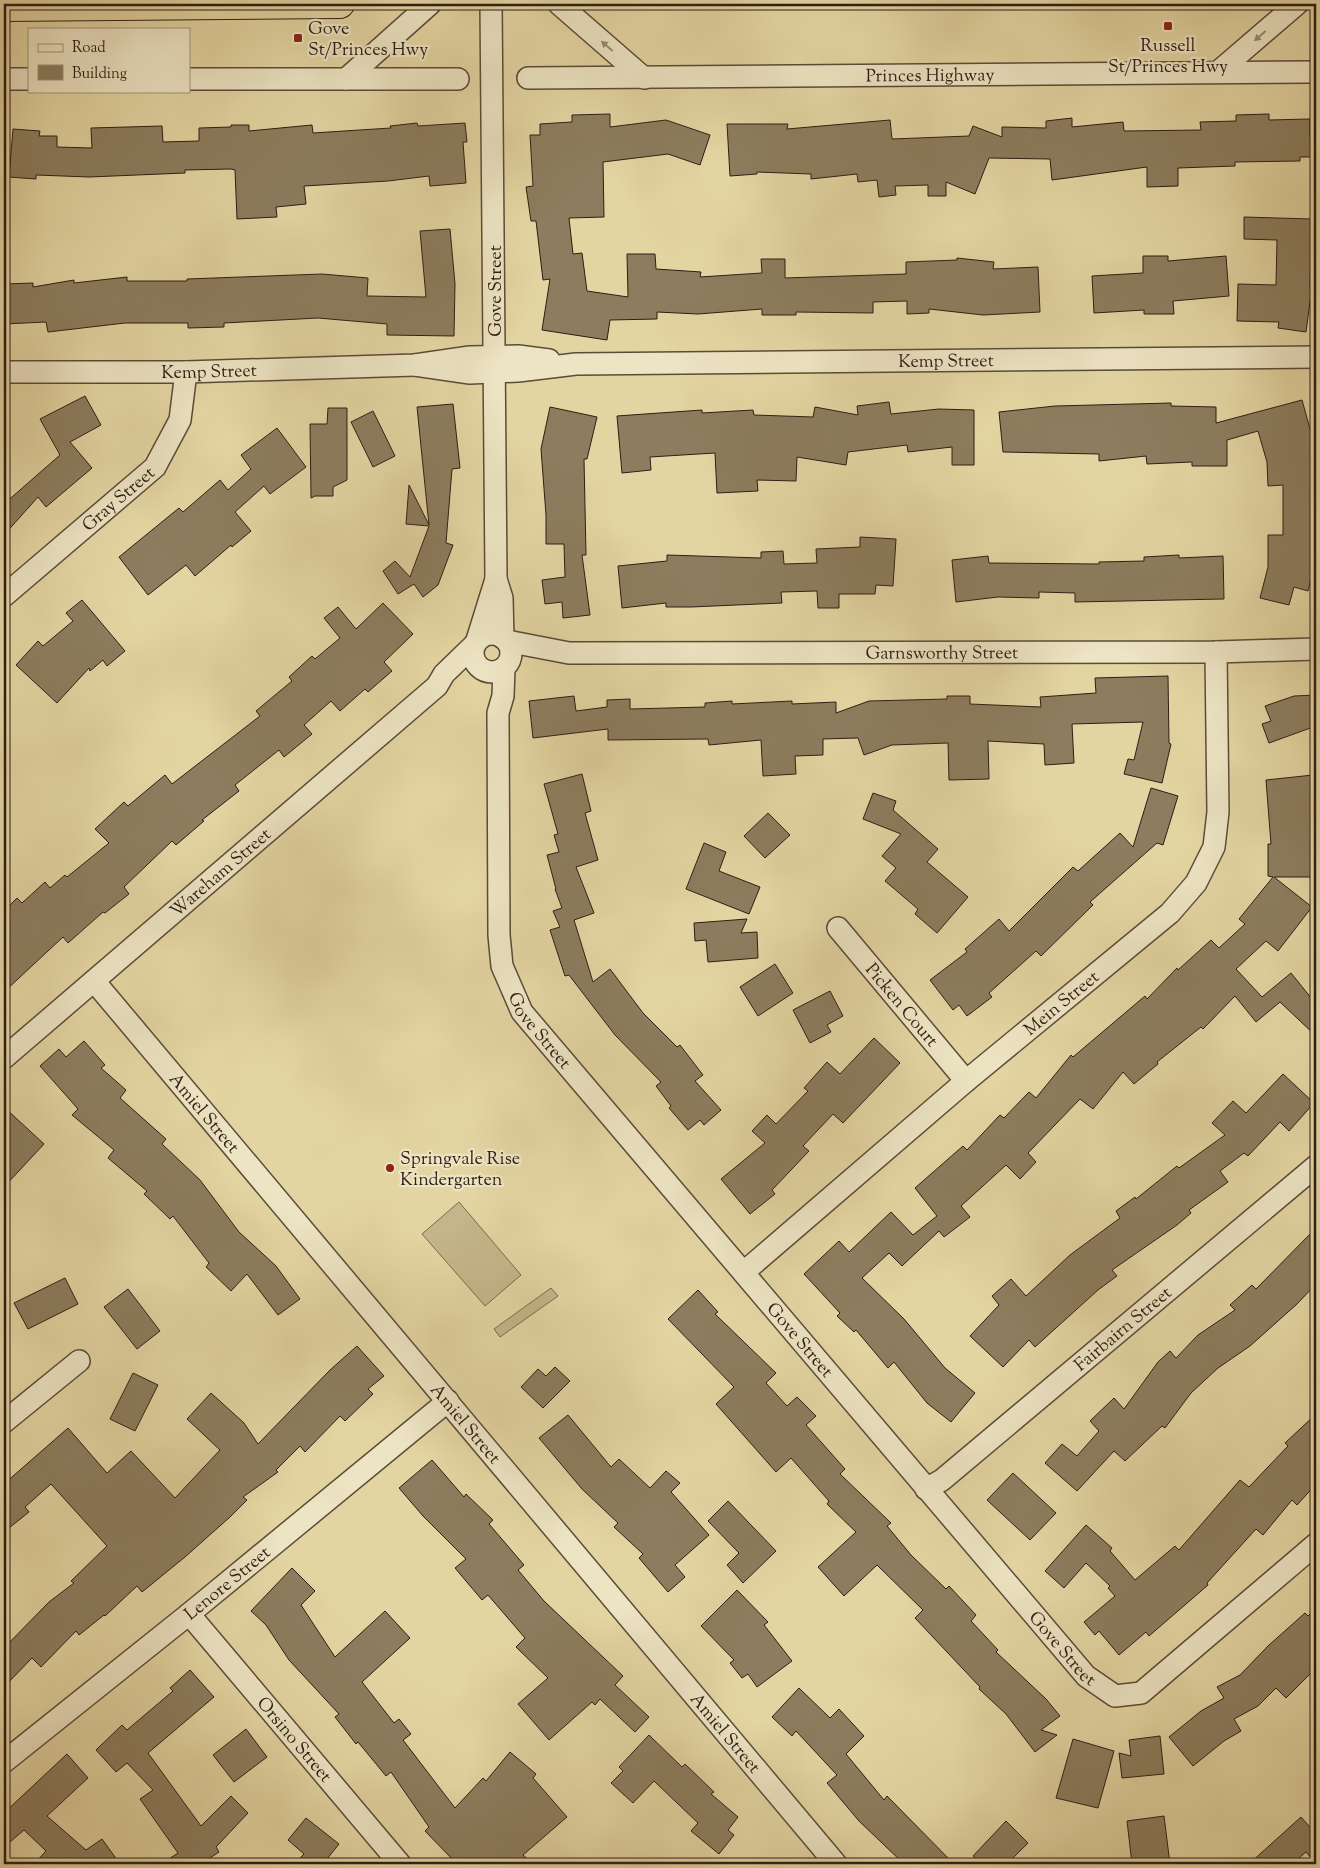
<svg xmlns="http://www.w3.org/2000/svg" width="1320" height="1868" font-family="'Sorts Mill Goudy',serif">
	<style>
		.garden { fill: #c4b68a; stroke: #796a4f }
		.building { fill: #8c7d5e; stroke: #2e1d14 }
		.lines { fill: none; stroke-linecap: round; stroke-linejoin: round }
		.street-casing { stroke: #5b4b38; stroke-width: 24 }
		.highway-casing { stroke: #2e1d14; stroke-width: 30 }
		.street { stroke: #ede4c3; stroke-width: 21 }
		.highway { stroke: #e3d5a2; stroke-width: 28 }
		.oneway { fill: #978a74 }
		.poi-dot { fill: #8f2418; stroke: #ede4c3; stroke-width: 2 }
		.labels { text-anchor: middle; stroke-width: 4.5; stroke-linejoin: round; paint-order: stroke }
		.poi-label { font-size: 18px; fill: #2e1d14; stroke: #ede4c3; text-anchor: start }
		.street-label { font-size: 18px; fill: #2e1d14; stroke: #ede4c3 }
	</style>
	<rect width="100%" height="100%" fill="#e3d5a2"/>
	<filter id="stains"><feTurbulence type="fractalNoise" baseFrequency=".004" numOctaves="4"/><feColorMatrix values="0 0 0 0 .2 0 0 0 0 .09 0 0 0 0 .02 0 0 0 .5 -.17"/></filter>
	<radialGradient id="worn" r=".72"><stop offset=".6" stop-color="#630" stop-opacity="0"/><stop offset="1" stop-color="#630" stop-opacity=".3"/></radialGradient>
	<g class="garden">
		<path d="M459,1202L521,1275L485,1306L422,1234Z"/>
		<path d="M551,1288L558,1296L500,1337L494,1329Z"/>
	</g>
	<g class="building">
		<path d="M610,114V127L666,120L710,135L700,165L668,154L603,162L604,217L569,218L573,254L582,253L587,291L628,297L627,254H655L656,269L701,272L700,277L762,273L761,259H785V278L906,274V262L957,260V258L994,262L993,269L1038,267L1040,312L983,315L929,309V313L907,314V301L873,302V313L796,312V315H762V309L698,314L657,312V319L610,320L607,340L542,330L550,279L543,280L536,221H531L526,187L533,186L530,135H540V124L572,122V115Z"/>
		<path d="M1269,114V120L1310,119V137H1316V157H1300V161L1235,162V166L1178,168V186L1147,187V167L1052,180L1050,159L989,158L975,194L946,182V196H928V185L895,186L896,195L879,197L877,180L858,182L857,174L811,179V174L757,172V174L730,176L727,124H788L787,129L890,120L892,139L969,136L973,126L1002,137V127L1046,128V121L1072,118V127L1123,122L1124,131L1201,130L1200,122L1236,121V115Z"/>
		<path d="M417,123L418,126L465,123L467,142H463L466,183L430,186L429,176L388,181L304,186L306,204L276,207L277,217L237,219L235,170L231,169L185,170V173L89,177L36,175V179L9,177L13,129L40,131L39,136H57V147L92,148L91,128L162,126L163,142L199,141V128L231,127V125H249V131L312,125L313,133L391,128L390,126Z"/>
		<path d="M1244,217L1312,219L1310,286L1312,287L1306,332L1278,328L1279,322L1237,321L1238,284L1276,285L1277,240L1244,239Z"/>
		<path d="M450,229L455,284L454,336L387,335V324L318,318L224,323V327L188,328V323H125L48,332L46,322L4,324V284L33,283V287L74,280V283L127,277V281H187V279L322,274L368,278L367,296L426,297L420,231Z"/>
		<path d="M1143,256H1168V261L1226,256L1229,296L1173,301L1174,314H1144V310L1094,313L1092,276L1143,273Z"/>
		<path d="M85,396L101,425L70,442L92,468L46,507L38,497L4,535V504L60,455L40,419Z"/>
		<path d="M1302,400L1312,436L1316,558L1308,591L1294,587L1289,605L1260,598L1268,567V535H1283V485L1268,486L1267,462L1258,431L1227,440V466H1192V462L1147,464L1146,456L1099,461V454L1003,452L999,412L1055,406L1171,403V406L1216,407V423Z"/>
		<path d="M889,402L891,414L939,409L974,410V465H952V447L908,452L907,445L848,452L846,465L797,457L796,481L757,480L758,491L717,493L715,453L650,457L651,470L622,473L617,416L702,410V413L753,410L754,415L813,417L815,407L858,415L857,406Z"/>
		<path d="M453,404L460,468L452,469L446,543L453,545L438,585L423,597L414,584L398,594L383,571L395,561L410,577L429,526L406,524L409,485L429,525L417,407Z"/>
		<path d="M550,407L597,417L587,459H584L586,555H582L590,615L563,618L562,602L545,604L542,580L565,577L564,544H546V515L541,449Z"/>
		<path d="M328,408H347V480L333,487V496H315L311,498L310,424H327Z"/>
		<path d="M373,411L395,456L373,467L351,422Z"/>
		<path d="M277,428L306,467L270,494L264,486L235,512L251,531L232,547L231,545L195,576L186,565L148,595L119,557L179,508L183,512L220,480L228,490L251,469L241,455Z"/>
		<path d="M860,537L896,539L893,586L876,585L875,594H839V608H818L817,591L781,592L782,603L691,607H666V603L622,608L618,566L667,561V555L761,558V552L783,551L784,564L817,563L816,549L860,547Z"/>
		<path d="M1179,555V558L1223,556L1224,599L1075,602V593L1039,592V598L998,597L956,602L952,560L988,556L989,563L1099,564V562L1144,561V557Z"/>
		<path d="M82,600L125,651L107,666L103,660L90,671L89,668L57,703L16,665L38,641L43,646L73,621L66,613Z"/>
		<path d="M383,603L413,634L384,662L392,671L368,692L365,689L340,711L331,701L304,725L312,734L284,757L279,750L235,785L239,791L202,820L204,821L176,845L172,841L124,887L129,894L105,913L103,912L68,943L63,937L4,992V911L17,898L22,903L45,882L50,888L65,875L67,877L109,843L95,829L124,802L128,806L165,775L172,784L260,716L256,711L292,681L289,677L312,656L315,659L340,638L324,618L338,607L356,629Z"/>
		<path d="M1168,676L1169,743L1171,744L1162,783L1124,774L1128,759L1134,760L1143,722L1072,724L1074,763L1045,765L1044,744L988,741L989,779L949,780L948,743L892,745L864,755L858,738L823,739V755L795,756L796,774L763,776L761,740L709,745L708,739L608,740V729L533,738L529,701L574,696L576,711L607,707V700L630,699V709L705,707V703L732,701V704L792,701V704L836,702V713L869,701L947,699V696H970V704L1041,707L1040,697L1096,693L1095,678Z"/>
		<path d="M1316,695V726L1269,743L1262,724L1271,721L1265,706L1294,696Z"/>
		<path d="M582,774L591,811L585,813L598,860L576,867L594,913L574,920L593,982L610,969L643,1013L677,1047L680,1045L703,1075L695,1081L721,1110L704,1125L700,1120L688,1130L669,1108L671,1106L656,1086L661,1082L615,1035L569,975L565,976L550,930L560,927L553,911L562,908L555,889H556L547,855L559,852L554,835L558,834L544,784Z"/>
		<path d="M1313,775L1316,809V877H1274L1312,907L1278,951L1266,941L1236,969L1262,997L1291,973L1316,1004V1036L1280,1002L1256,1022L1235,996L1203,1029L1201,1027L1157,1062L1158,1064L1134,1084L1123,1072L1093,1109L1080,1099L1028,1153L1036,1162L1020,1179L1006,1165L961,1206L970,1217L944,1237L939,1231L902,1266L889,1253L862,1278L904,1319L945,1368L975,1393L951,1422L927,1403L894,1362L888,1368L856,1330L854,1332L837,1316L840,1313L804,1274L839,1241L849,1252L891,1212L913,1235L937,1216L915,1188L963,1146L967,1150L1000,1115L1004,1118L1029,1092L1036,1098L1071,1055L1073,1057L1145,996L1147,999L1177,968L1178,970L1211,940L1219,948L1245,924L1239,919L1273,877L1268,876V844H1271L1266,780Z"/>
		<path d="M1151,788L1178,796L1163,845L1157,843L1090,902L1093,905L1041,956L1036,951L989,993L992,997L967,1016L959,1005L953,1010L930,980L967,952L965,949L999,919L1009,931L1073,867L1078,871L1120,833L1133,847Z"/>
		<path d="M873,793L896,801L893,810L938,849L927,862L968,897L937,933L915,914L918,909L885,881L896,868L882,856L901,834L863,819Z"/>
		<path d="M768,813L790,835L765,858L744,836Z"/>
		<path d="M704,843L726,852L719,871L760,887L749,914L686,889Z"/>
		<path d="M747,919L741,933L757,932L758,958L708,962L706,940L695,941L694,923Z"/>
		<path d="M775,964L793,993L758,1016L740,987Z"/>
		<path d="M830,991L843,1016L827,1025L831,1032L810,1043L793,1010Z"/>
		<path d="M874,1038L900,1063L843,1123L833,1114L803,1146L809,1151L772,1190L775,1194L750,1214L721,1179L765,1143L752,1131L767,1115L776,1124L808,1091L804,1088L827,1062L840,1074Z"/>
		<path d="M84,1041L105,1065L101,1068L126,1090L120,1098L166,1139L162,1144L200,1180L239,1232L276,1266L300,1299L278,1315L247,1274L231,1291L206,1267L209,1263L173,1216L170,1219L144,1194L147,1191L108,1158L114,1150L72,1115L78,1109L40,1066L59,1049L66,1057Z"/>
		<path d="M1283,1074L1314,1103L1289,1131L1280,1122L1248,1156L1244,1153L1220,1171L1228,1182L1189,1210L1191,1213L1177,1225L1112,1270L1117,1276L1098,1290L1035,1347L1029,1340L1003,1367L970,1336L999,1305L992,1296L1011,1279L1026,1296L1070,1255L1120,1218L1116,1211L1135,1197L1136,1199L1177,1166L1179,1168L1225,1135L1212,1123L1233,1101L1246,1113Z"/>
		<path d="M4,1107L44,1144L4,1187Z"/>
		<path d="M1316,1228V1284L1297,1304L1250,1346L1218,1368L1191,1393L1165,1428L1162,1426L1125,1461L1114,1451L1077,1491L1045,1463L1062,1444L1077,1456L1099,1431L1090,1421L1114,1398L1124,1409L1158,1362L1170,1351L1176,1358L1198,1335L1235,1310L1230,1305L1252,1285L1256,1289Z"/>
		<path d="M65,1278L78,1304L28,1329L14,1303Z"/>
		<path d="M128,1289L160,1331L137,1349L104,1307Z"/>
		<path d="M698,1290L718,1312L715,1314L776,1373L766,1383L787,1406L797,1397L816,1416L806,1425L845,1469L840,1474L891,1523L887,1526L911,1555L946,1589L949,1586L976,1615L971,1621L998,1650L996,1652L1046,1699L1060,1716L1041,1730L1057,1735L1035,1752L1006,1714L979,1689L980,1687L915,1618L923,1610L877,1565L844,1596L818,1567L856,1532L827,1504L829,1501L791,1458L776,1472L716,1404L734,1387L668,1319Z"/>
		<path d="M357,1346L384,1376L368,1389L373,1394L345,1421L340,1416L305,1452L300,1446L276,1470L278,1472L243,1497L247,1500L230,1517L185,1557L142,1592L137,1586L105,1616L104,1615L79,1635L76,1631L41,1667L32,1658L4,1687V1648L49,1602L74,1583L71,1581L107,1546L51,1484L25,1507L29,1512L4,1532V1484L68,1428L107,1473L131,1451L175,1498L220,1450L187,1419L211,1393L244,1423L258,1444L330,1370Z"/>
		<path d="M555,1367L570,1381L543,1408L521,1387L538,1369L546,1376Z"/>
		<path d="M133,1373L158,1385L135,1431L110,1419Z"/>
		<path d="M1316,1414V1484L1297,1505L1292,1500L1263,1535L1256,1529L1207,1583L1208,1585L1149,1636L1146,1632L1119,1655L1099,1631L1095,1635L1084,1622L1115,1596L1108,1588L1110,1586L1086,1563L1064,1588L1045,1571L1086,1525L1112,1548L1110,1551L1135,1580L1175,1546L1179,1550L1240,1480L1249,1487L1288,1446L1285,1443Z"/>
		<path d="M568,1415L611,1467L619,1459L650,1488L666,1471L680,1483L671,1492L709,1535L675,1565L685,1577L668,1592L639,1558L643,1554L614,1527L618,1523L582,1489L539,1438Z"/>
		<path d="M432,1460L464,1497L466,1494L493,1520L489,1524L524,1565L518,1570L544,1601L623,1676L615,1685L649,1717L635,1732L600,1699L595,1705L592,1702L549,1740L518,1704L548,1678L516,1647L525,1638L488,1595L482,1600L455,1568L466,1559L423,1516L399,1488Z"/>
		<path d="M1013,1473L1056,1513L1030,1540L987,1500Z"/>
		<path d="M728,1501L776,1551L743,1583L727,1565L739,1553L708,1521Z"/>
		<path d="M292,1568L315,1591L301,1605L335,1657L385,1611L410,1638L362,1682L394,1723L399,1719L411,1734L403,1740L455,1808L483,1778L486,1781L510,1752L536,1774L533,1778L567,1817L523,1855L533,1864H457L425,1831L429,1827L391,1772L386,1776L358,1742L356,1744L335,1717L339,1714L289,1660L266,1625L251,1611Z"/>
		<path d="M737,1590L768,1622L764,1625L792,1661L757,1687L748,1674L742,1678L730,1663L734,1660L701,1626Z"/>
		<path d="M1316,1608V1668L1286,1698L1276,1688L1258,1706L1234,1719L1241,1731L1224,1741L1193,1766L1169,1737L1201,1711L1224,1698L1217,1687L1240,1675L1268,1646L1305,1613L1308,1616Z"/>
		<path d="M190,1670L214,1697L148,1753L201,1826L231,1796L248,1813L216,1847L219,1852L201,1864H161L178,1853L140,1799L153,1790L127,1763L116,1772L96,1750L122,1725L127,1730L173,1691L170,1688Z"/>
		<path d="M799,1688L830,1718L839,1709L864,1736L846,1754L884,1800L887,1796L954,1864H904L859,1821L827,1783L837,1775L796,1731L792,1736L772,1717Z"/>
		<path d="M246,1729L267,1757L234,1782L213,1755Z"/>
		<path d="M649,1735L682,1767L685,1764L714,1792L711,1794L738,1817L728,1830L734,1835L719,1854L691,1831L698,1823L654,1781L633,1803L611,1783L623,1771L619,1767Z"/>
		<path d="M1160,1736L1164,1774L1122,1778L1119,1753L1131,1756L1129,1740Z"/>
		<path d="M1073,1739L1114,1751L1098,1808L1056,1798Z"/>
		<path d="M67,1754L88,1778L47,1816L86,1850L102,1839L120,1864H34L46,1851L24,1830L4,1847V1813Z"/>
		<path d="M1164,1816L1170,1864H1132L1127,1821Z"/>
		<path d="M1301,1817L1316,1834V1864L1306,1852L1292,1864H1249Z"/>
		<path d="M306,1818L339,1844L323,1864H294L304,1854L288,1840Z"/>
		<path d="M1006,1821L1028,1843L1007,1864H981L973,1856Z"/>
	</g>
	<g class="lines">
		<defs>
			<g id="street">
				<path d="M559,4L644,78"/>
				<path d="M1218,72L1297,4"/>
				<path id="s1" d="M528,78L1316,72"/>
				<path d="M4,79H29"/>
				<path d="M189,79H458"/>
				<path d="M346,79L430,4"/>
				<path id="s2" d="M415,365L470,373L518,371L576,364L1316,357"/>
				<path id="s3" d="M4,372H186L415,365L470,357L518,356L549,360"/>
				<path d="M496,579L502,598L503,638"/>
				<path id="s4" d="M4,596L155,467L180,420L186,372"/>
				<circle cx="492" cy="653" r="19"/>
				<path d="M477,640L496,579L491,4"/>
				<path id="s5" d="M507,641L569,653L1216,652L1316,649"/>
				<path id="s6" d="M504,668L503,696L498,713L499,935L502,966L522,1012L1086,1676L1115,1696L1141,1693L1316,1544"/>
				<path id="s7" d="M838,928L966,1081"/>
				<path id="s8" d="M94,981L836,1864"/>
				<path id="s9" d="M4,1058L437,686L444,674L475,644"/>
				<path id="s10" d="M744,1272L966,1081L1170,913L1196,883L1214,847L1218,812L1216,652"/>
				<path d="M4,1422L79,1361"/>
				<path id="s11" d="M926,1489L942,1480L1316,1166"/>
				<path id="s12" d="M189,1614L400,1864"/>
				<path id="s13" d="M4,1762L189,1614L448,1401"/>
			</g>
			<path id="highway" d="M4,7L340,4"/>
		</defs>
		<use href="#street" class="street-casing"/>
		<use href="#highway" class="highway-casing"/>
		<use href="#street" class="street"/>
		<use href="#highway" class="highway"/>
	</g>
	<defs><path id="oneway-solid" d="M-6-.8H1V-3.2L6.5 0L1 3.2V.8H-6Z" transform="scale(1.25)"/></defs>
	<g class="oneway">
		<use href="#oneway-solid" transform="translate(1260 36) rotate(139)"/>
		<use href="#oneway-solid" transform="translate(607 46) rotate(-139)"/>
	</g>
	<g class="poi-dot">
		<rect x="1163" y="21" width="10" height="10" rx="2.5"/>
		<rect x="293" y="33" width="10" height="10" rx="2.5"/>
		<circle cx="390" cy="1168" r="5"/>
	</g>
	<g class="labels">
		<g class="poi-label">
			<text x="308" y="34">Gove<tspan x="308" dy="21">St/Princes Hwy</tspan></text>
			<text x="1168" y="51" text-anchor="middle">Russell<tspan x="1168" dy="21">St/Princes Hwy</tspan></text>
			<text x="400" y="1164">Springvale Rise<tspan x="400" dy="21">Kindergarten</tspan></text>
		</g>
		<g class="street-label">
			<text dy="6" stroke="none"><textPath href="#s1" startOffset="402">Princes Highway</textPath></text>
			<text transform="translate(495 291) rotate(-90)" y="6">Gove Street</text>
			<text dy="6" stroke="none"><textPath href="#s2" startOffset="532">Kemp Street</textPath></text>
			<text dy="6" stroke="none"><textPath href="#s3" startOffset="205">Kemp Street</textPath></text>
			<text dy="6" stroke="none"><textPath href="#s4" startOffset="150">Gray Street</textPath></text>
			<text dy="6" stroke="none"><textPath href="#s5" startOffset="436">Garnsworthy Street</textPath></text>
			<text dy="6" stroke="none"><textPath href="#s9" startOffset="285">Wareham Street</textPath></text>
			<text dy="6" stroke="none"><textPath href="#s10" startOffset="416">Mein Street</textPath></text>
			<text dy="6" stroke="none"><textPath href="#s7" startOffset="100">Picken Court</textPath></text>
			<text dy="6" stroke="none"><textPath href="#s6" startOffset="374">Gove Street</textPath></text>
			<text dy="6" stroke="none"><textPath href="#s8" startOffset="172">Amiel Street</textPath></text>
			<text dy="6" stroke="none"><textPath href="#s11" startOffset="254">Fairbairn Street</textPath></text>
			<text dy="6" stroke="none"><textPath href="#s6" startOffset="779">Gove Street</textPath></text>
			<text dy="6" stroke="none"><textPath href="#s8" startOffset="578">Amiel Street</textPath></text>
			<text dy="6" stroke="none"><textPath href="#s13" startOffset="286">Lenore Street</textPath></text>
			<text dy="6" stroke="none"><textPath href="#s6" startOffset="1184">Gove Street</textPath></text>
			<text dy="6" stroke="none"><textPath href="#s8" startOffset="982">Amiel Street</textPath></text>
			<text dy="6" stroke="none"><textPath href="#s12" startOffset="164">Orsino Street</textPath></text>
		</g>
	</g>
	<rect width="1320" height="1868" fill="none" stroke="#e3d5a2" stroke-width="20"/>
	<rect x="5" y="5" width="1310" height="1858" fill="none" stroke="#2e1d14" stroke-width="2.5"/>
	<rect x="10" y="10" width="1300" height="1848" fill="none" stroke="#2e1d14"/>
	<rect x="28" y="28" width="162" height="65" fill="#ede4c3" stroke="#a1947d"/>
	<rect x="38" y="44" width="25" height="8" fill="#ede4c3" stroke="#a1947d"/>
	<text x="72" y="52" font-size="15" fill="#2e1d14">Road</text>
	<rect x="38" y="65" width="25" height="15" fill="#8c7d5e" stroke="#a1947d"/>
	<text x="72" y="78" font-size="15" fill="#2e1d14">Building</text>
	<rect width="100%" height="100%" filter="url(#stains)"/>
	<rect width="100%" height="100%" fill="url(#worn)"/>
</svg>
